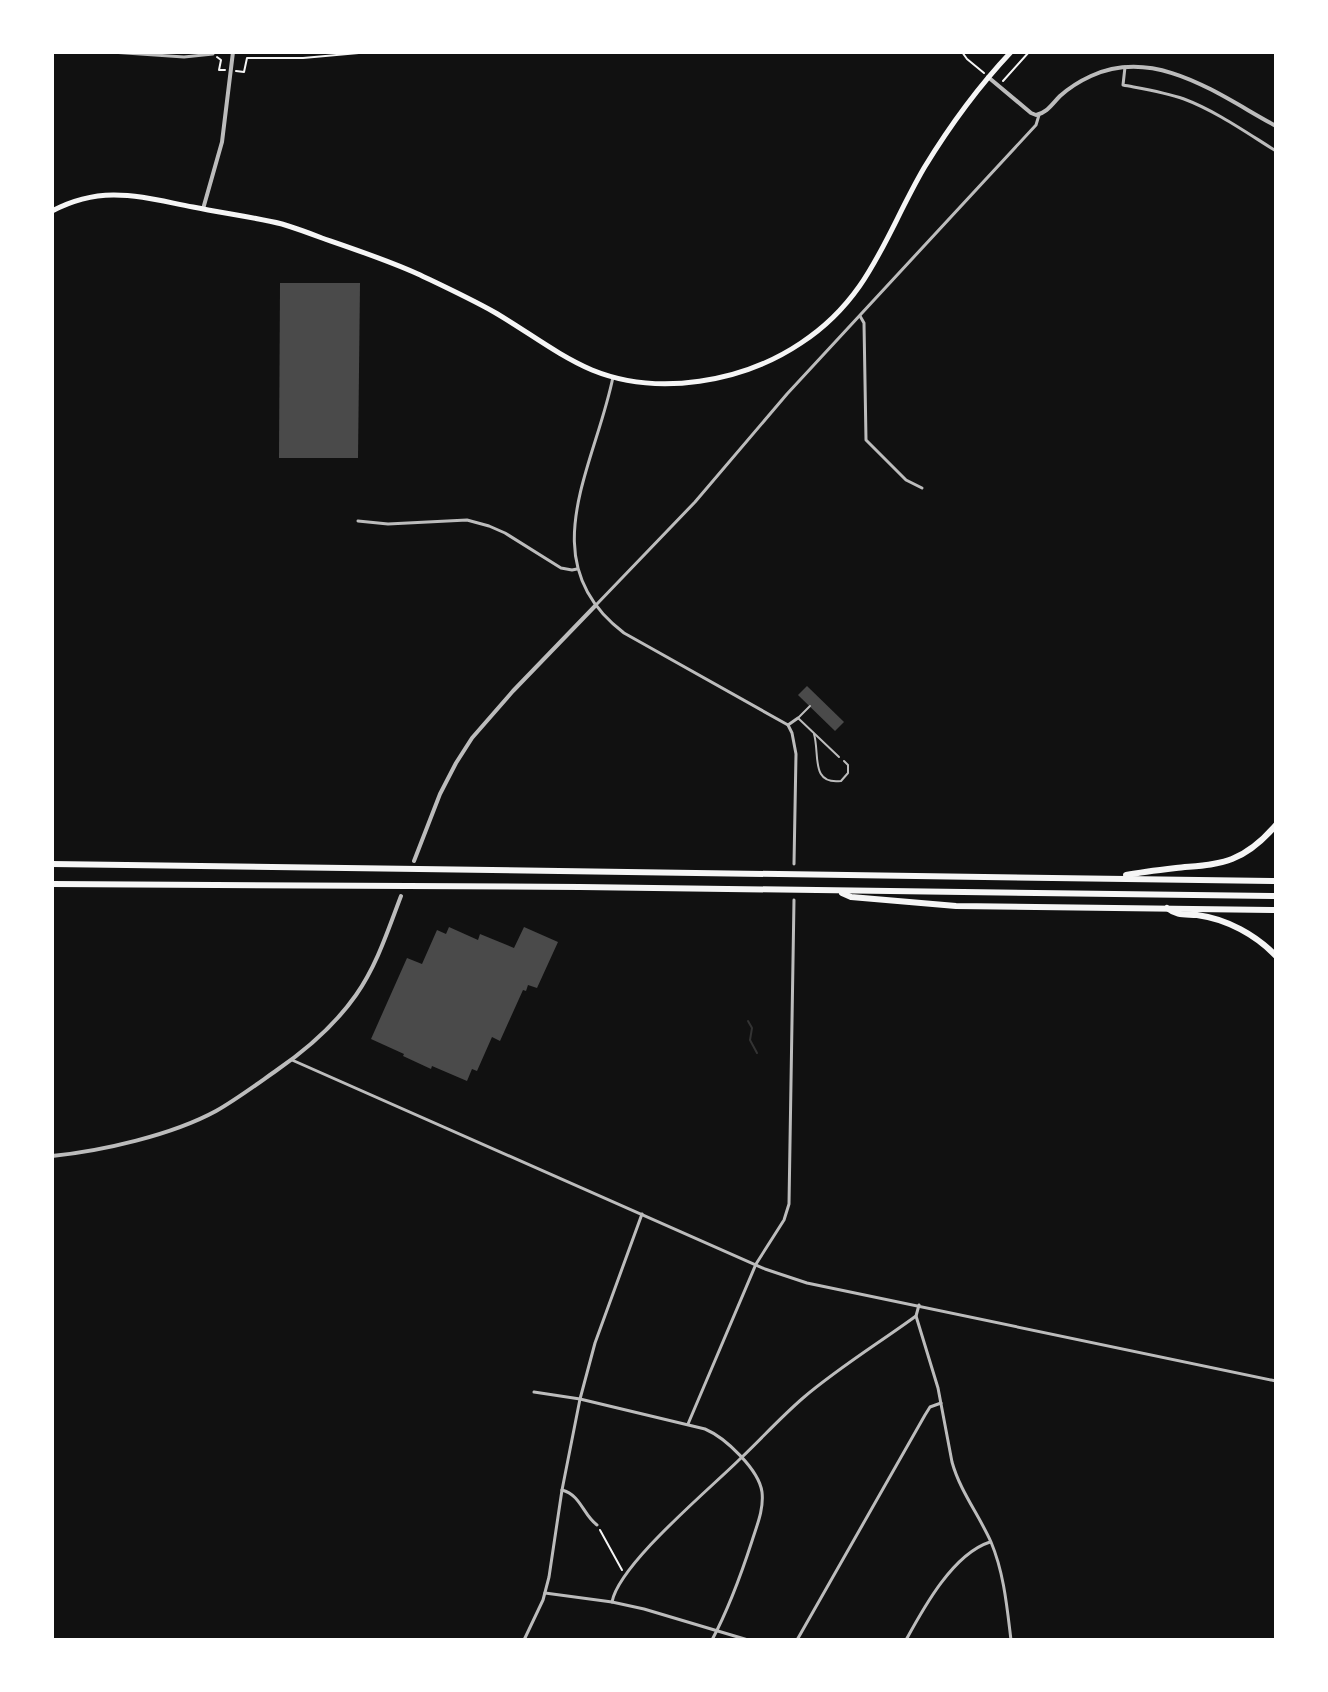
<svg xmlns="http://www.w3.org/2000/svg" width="1328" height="1692" font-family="'Roboto Condensed',sans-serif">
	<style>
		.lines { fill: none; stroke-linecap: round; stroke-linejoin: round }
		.stream { stroke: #333; stroke-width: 2 }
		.building { fill: #4a4a4a }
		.path { stroke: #f5f5f5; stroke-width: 2 }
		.service { stroke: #bcbcbc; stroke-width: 2 }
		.minor { stroke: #bcbcbc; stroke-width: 3 }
		.tertiary { stroke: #bcbcbc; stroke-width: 4 }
		.secondary { stroke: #f5f5f5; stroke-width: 5 }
		.motorway { stroke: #f5f5f5; stroke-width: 6 }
	</style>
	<rect width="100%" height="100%" fill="#111"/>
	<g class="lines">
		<path class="stream" d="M748,1021L752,1028L750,1040L757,1053"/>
	</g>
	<g class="building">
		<path d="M280,283H360L358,458H279Z"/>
		<path d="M807,686L844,722L835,731L798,695Z"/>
		<path d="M449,927L478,940L480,934L514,948L524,927L558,942L537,988L528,985L526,991L523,990L500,1041L492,1037L477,1071L472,1069L467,1081L432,1066L431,1069L403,1056L404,1054L371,1039L407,958L422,964L437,930L446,934Z"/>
	</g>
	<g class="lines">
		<g class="path">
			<path d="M962,52L967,59L984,73"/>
			<path d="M217,57L221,60L219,70H225"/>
			<path d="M236,71L244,72L247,58H303L370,52"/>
			<path d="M1003,81L1029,52"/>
			<path d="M600,1530L622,1570"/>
		</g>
		<g class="service">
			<path d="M810,706L798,718L839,757"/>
			<path d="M814,734C820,754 810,785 841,781L848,773V765L844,761"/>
		</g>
		<g class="minor">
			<path d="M111,52L184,57L213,54"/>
			<path d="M1125,67L1123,85C1144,89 1164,92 1184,99C1216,111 1247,133 1276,151"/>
			<path d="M860,316L864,323L866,440L906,480L922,488"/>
			<path d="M613,377C595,467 530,562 624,633L788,725L792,733L796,754L794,864"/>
			<path d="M358,521L388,524L467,520L489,526L505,533L561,568L572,570L577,569"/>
			<path d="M596,605L695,502L787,394L1036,125L1039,115"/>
			<path d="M788,725L798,718"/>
			<path d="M292,1060L765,1269L807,1283L1276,1381"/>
			<path d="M919,1305L916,1316L938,1388L952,1462C960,1491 979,1515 991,1542C1004,1573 1007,1607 1011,1640"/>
			<path d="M534,1392L580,1399L705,1429C726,1438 759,1470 762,1492C764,1509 757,1525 752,1541C741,1575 729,1608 712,1640"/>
			<path d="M688,1424L756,1264L784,1220L789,1204L794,900"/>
			<path d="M562,1490C581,1495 583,1515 597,1525"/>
			<path d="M545,1593L612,1602L644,1609L748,1640"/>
			<path d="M612,1602C619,1564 711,1488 741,1458C762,1438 781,1417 803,1398C838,1368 879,1343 916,1316"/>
			<path d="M524,1640L543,1600L549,1577L562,1490L580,1399L595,1343L642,1214"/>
			<path d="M797,1640L925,1415L930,1407L941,1403"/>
			<path d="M906,1640C924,1607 953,1554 990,1542"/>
		</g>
		<g class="tertiary">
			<path d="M988,77L1031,113L1036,115C1047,113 1052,104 1060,96C1069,88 1080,81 1091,76C1157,46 1220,96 1276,126"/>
			<path d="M203,209L222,142L233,52"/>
			<path d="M414,861L440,794L456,763L472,738L513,691L596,605"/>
			<path d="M52,1156C102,1151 172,1135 216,1111C237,1099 257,1084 277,1070C306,1050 335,1025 356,995C377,965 388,930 401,896"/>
		</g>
		<path class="secondary" d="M52,211C103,184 140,197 193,207C222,213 253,217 282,224C295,228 309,233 322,238C354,249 387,260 418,274C443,286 469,298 494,312C527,331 557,355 592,370C658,397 743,382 801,343C870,298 885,235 924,168C949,127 978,87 1011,52"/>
		<g class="motorway">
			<path d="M52,864L1276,881"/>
			<path d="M1126,875C1142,872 1159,870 1176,868C1194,866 1214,866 1232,859C1250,852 1264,839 1276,825"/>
			<path d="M52,884L580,887L1276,896"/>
			<path d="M842,893L851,897L956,906L1276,910"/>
			<path d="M1167,908C1177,916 1185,914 1197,915C1227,919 1256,935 1276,956"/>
		</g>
	</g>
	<rect width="1328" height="1692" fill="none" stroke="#ffffff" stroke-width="108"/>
</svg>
